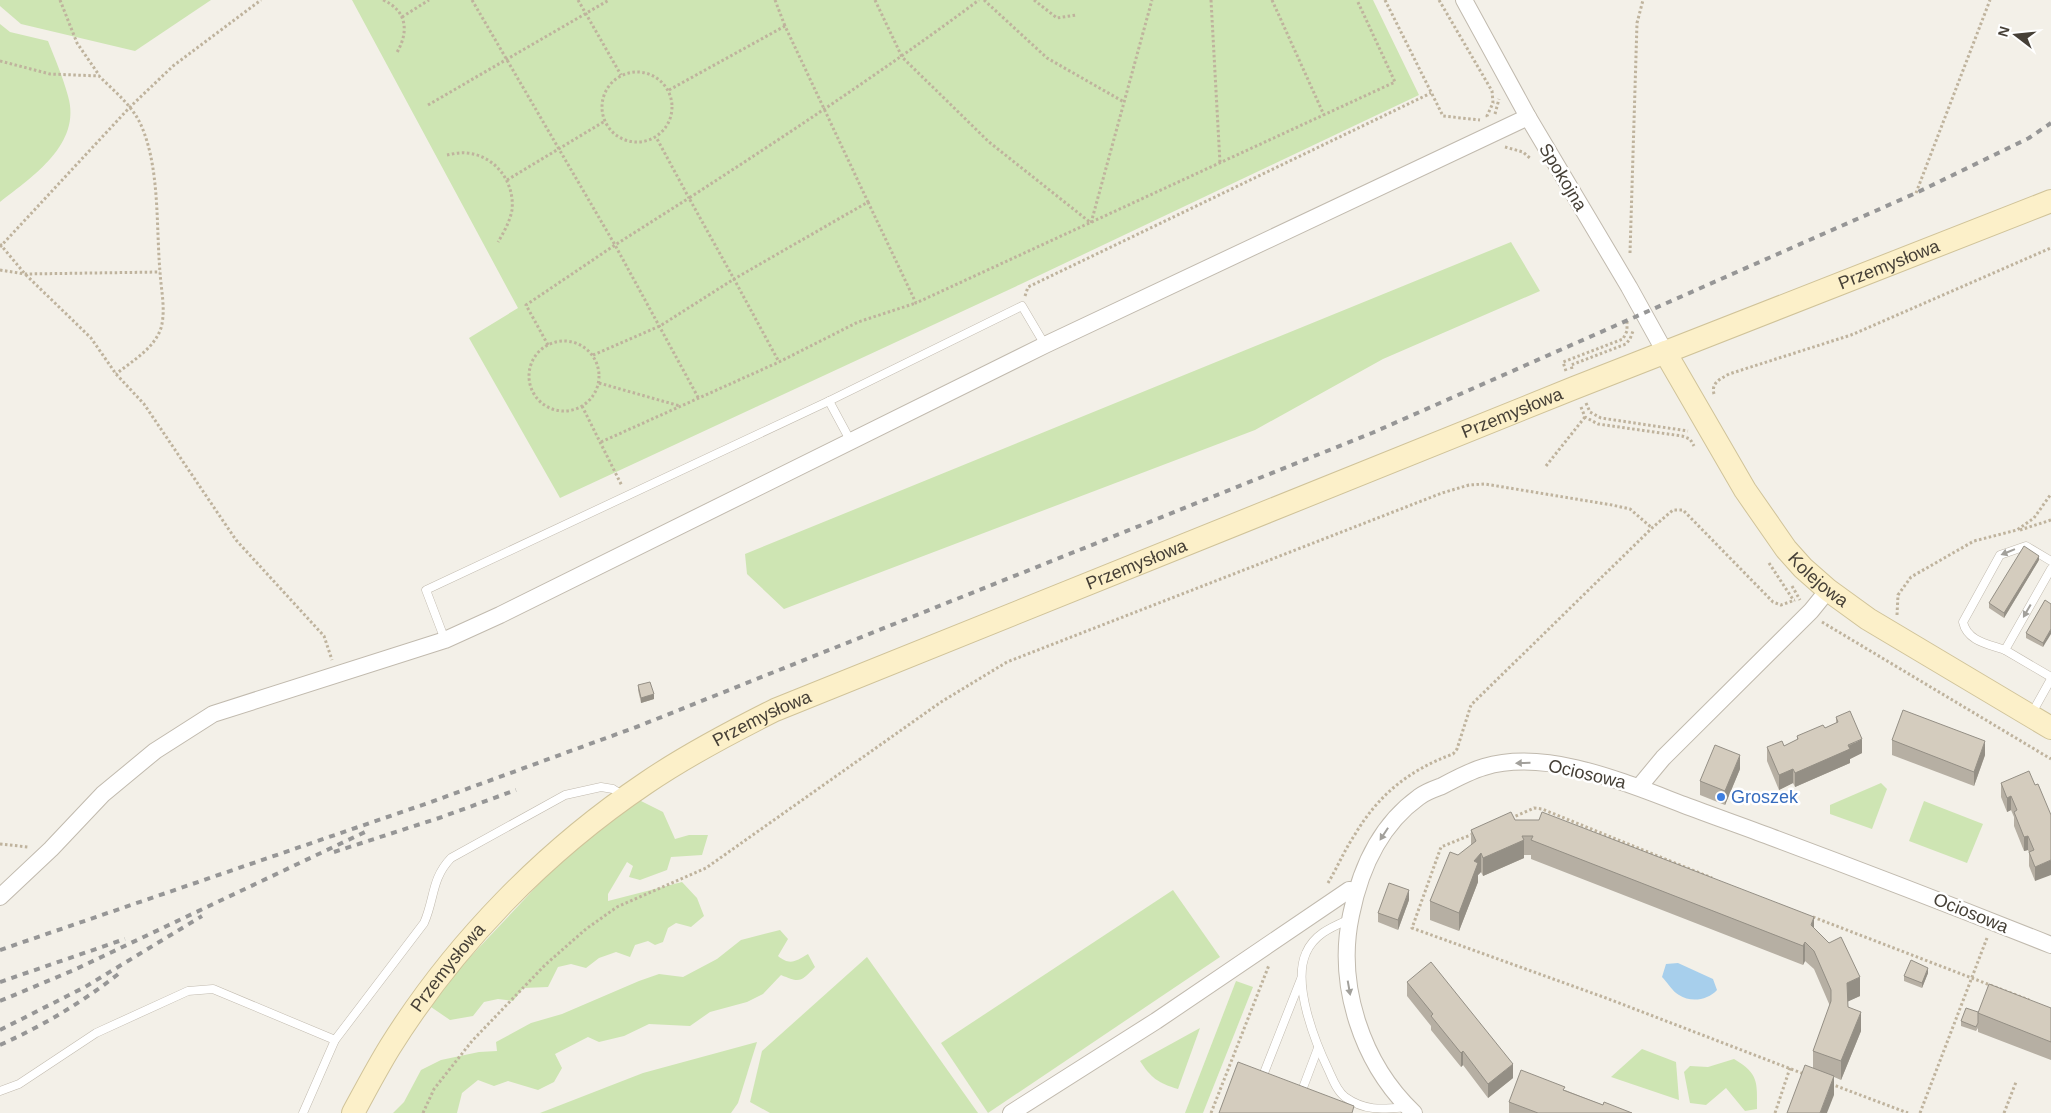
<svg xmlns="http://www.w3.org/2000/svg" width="2051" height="1113" font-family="Arial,sans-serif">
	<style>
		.green { fill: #cee5b3 }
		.water { fill: #a7cfec }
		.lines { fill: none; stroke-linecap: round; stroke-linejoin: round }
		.lane-casing { stroke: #c1baae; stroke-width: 9 }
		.street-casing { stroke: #c1baae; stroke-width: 18 }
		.secondary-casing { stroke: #d0c399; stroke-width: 24 }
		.path { stroke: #bfb39d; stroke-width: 3; stroke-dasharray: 2.5 2.5; stroke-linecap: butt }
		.lane { stroke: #fff; stroke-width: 8 }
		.street { stroke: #fff; stroke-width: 16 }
		.secondary { stroke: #fcf0c9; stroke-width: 22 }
		.rail { stroke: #969696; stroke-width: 4; stroke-dasharray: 6 6; stroke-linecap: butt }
		.wall { fill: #b6afa3 }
		.shaded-wall { fill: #948f85 }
		.building { fill: #d4ccbe; stroke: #948f85 }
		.oneway { fill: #a2a09b }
		.shop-dot { fill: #3f7fe0; stroke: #fff; stroke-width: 2 }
		.labels { text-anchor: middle; stroke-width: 5; stroke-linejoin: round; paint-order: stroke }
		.street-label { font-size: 18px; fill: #464037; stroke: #fff }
		.shop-label { font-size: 18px; fill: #366cbe; stroke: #fff; text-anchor: start }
	</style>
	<rect width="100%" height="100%" fill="#f3f0e8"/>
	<g class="green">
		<path d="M0,0H211L135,51L21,24L0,6Z"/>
		<path d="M352,0H1373L1419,95L1021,284L560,498L469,338L518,308Z"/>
		<path d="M0,24L10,32L48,41C55,59 63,77 68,96C82,144 33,176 0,202Z"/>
		<path d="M1511,242L1540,291L1383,359L1255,430L784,609L747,574L745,554Z"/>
		<path d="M1881,783L1887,789L1872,829L1830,814V805Z"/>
		<path d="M637,799L663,812L675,839L689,835H708L702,855L671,857L667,870L640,880L629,877L633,866L627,862L608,894V901L682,882L697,898L704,916L691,927L676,923L668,928L663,942L655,945L648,941L635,945L630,957L616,952L599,958L586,968L571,964L558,967L548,987L523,988L513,1001L498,999L484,1002L473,1016L450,1020L431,1007L456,972L553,869Z"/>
		<path d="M1924,801L1983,824L1967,863L1909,841Z"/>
		<path d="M1173,890L1220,957L988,1113L941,1043Z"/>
		<path d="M780,930L788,939L778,956C790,966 796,961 808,954L815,967C801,982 800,983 781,975L763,994L747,1002L710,1012L690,1026L649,1024L624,1036L599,1042L588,1037L555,1054L562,1068L554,1082L538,1090L508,1081L494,1086L478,1080L462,1093L457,1113H393L404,1102L421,1070L441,1060L479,1052L497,1051L496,1042L531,1023L562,1014L639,981L659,974L683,977L717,959L741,940Z"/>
		<path d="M867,957L978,1113H770L750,1102L762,1051Z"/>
		<path d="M1236,981L1253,987L1203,1113H1185Z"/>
		<path d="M1200,1028L1178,1089C1158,1083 1151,1078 1140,1061Z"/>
		<path d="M757,1042L738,1103L731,1113H540L643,1073Z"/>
		<path d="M1642,1049L1676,1062L1679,1100L1611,1077Z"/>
		<path d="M1734,1059C1759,1074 1757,1082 1757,1109L1745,1111L1726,1088L1706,1105L1690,1103L1684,1072L1690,1066L1708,1067Z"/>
	</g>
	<path class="water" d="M1678,963L1713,979L1717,990C1708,1000 1691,1003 1679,995C1673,992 1667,982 1662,977L1666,964Z"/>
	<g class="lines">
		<defs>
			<g id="lane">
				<path d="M829,401L850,440"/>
				<path d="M2051,569L2005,650L2051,677"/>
				<path d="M445,640L426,590L829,401L1022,306L1045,345"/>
				<path d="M2005,650C1988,644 1967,641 1963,622L2000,555L2026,546L2051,561"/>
				<path d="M2032,713L2051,679"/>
				<path d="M1350,919C1332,927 1314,934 1306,953C1292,984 1315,1042 1329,1071C1333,1080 1337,1091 1345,1097C1366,1112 1384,1109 1408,1107"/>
				<path d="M1262,1078L1301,979"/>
				<path d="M0,1091L19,1084L96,1033L188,991L213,989L335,1040"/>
				<path d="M1301,1093L1318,1048"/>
				<path d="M303,1113L335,1040L424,923C435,898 431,879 451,858L565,795L601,787L613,789L624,796"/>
			</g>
			<g id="street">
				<path d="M1464,0L1528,117L1629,287L1665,352"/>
				<path d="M1639,787L1663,758L1811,611L1828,590"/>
				<path d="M0,897L51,849L103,794L155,751L213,714L445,640L500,615L1045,345L1528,117"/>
				<path d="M1011,1113L1156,1021L1349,890L1356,891"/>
				<path d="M1414,1113C1362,1064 1336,985 1351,915C1360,870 1380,825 1419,797C1425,792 1434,789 1442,786C1455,779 1470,771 1484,767C1547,748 1626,783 1684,805C1713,816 1742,826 1771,837C1865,872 1958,908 2051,945"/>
			</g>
			<g id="secondary">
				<path id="s1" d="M1665,352L1745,490L1786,549L1803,568L1828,590L1868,619L2051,728"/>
				<path id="s2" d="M353,1113C365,1091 377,1068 390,1047C455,943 545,851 646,783C687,755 731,732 775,710L1574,388L2051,201"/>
			</g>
		</defs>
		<use href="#lane" class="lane-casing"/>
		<use href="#street" class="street-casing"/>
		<use href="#secondary" class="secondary-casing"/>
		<g class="path">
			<path d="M60,0L77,43L99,75"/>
			<path d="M383,0C408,11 409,33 396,54"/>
			<path d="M472,0L615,245L699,399"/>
			<path d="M578,0L621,75"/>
			<path d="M775,0L785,26"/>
			<path d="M875,0L902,57L989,142L1091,223L1152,0"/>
			<path d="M984,0L1047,58L1124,102"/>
			<path d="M1034,0L1057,18L1076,15"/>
			<path d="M1211,0L1220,163"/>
			<path d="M1272,0L1324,115"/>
			<path d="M1385,0L1443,116L1480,120"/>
			<path d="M1439,0L1492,91L1493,103L1487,116L1488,118"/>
			<path d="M402,17L429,0"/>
			<path d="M0,61L50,74L99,76C114,91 132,105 141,125C160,168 156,225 160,272C161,290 166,310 161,328C154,349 132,361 116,374"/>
			<circle cx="637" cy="107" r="35"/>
			<path d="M669,90L785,26L868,202L734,279L689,198C788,134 885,70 979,0"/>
			<path d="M428,105L609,0"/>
			<path d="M1495,114L1499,99"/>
			<path d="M1505,147L1523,152L1531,159"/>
			<path d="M447,155C453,154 460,152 466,153C495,155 515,182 512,210C510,221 504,232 498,242"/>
			<path d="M507,180L605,121"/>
			<path d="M1916,193L1990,0"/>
			<path d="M868,202L916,303L1395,82L1357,0"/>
			<path d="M0,244L25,274L91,338L116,374L144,404L236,540L324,636L332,660"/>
			<path d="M0,247L130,107L173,66L261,0"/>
			<path d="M1630,253L1637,23L1643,0"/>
			<path d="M0,270L25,274L160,272"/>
			<path d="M1025,296L1028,287L1431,93"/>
			<circle cx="564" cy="376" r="35"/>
			<path d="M548,345L526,305L615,245L689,198L656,137"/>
			<path d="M593,355L660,326L734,279L779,362"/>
			<path d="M1572,369L1571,365L1626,344L1630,339L1633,331"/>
			<path d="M1566,371L1563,362L1623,339L1627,331V321"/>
			<path d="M599,383L680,406"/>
			<path d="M1714,394C1711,383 1720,379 1729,374L1851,335L2051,248"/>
			<path d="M1586,403L1590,412L1601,418L1688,431"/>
			<path d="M582,406L622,486"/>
			<path d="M1581,407L1585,417L1598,424L1682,436L1690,439L1694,446"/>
			<path d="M601,442L779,362L858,322L916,303"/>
			<path d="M1546,466L1585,417"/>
			<path d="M2020,530L2051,520"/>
			<path d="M1769,563L1794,601"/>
			<path d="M1792,586L1800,600"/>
			<path d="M1897,615L1898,595L1911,577L1974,541L2017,530L2034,518L2051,494"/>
			<path d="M1822,622L2051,759"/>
			<path d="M1511,818L1534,808L1542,809L1712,878"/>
			<path d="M1473,834L1441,847L1412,928L1606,998L1804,1074"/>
			<path d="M0,844L28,847"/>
			<path d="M1328,883C1337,868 1344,851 1354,836C1378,795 1409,770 1453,754L1457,749L1471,705L1652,528L1673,510H1683L1773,602L1781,605L1795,600"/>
			<path d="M1813,917L2029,1000"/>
			<path d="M1831,1084L1908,1113"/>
			<path d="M423,1113L434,1089L472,1041L545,965L586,929L617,907L706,868L941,702L1007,662L1442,493L1469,485L1485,484L1612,505L1630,509L1652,528"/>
			<path d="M1211,1113L1269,965"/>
			<path d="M1775,1113L1790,1068"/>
			<path d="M1920,1113L1987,938"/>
			<path d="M2004,1113L2016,1082"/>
		</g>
		<use href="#lane" class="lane"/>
		<use href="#street" class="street"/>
		<use href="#secondary" class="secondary"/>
		<g class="rail">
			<path d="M334,852L439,818L516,790"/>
			<path d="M0,950L431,802L639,726L1372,433L1916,193L2029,138L2051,123"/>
			<path d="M0,982L125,939"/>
			<path d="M0,1001L74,970L365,832"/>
			<path d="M0,1030L85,987L202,916"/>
			<path d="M0,1045C46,1024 81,1003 121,972"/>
		</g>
	</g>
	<g class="wall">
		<path d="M2039,560L2004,618L1989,608V603Z"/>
		<path d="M2045,600L2043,647L2026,638V633Z"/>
		<path d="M638,685L654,699L641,703L638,690Z"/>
		<path d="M1836,717L1862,753L1850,759V763L1795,787L1793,783L1779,790L1767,761V747L1784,746L1797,740V736L1825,728L1836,723Z"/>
		<path d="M1892,740L1985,755L1974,786L1892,755Z"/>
		<path d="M1740,769L1725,805L1700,795V781Z"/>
		<path d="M2001,783L2035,785L2038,784L2035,881L2029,866V853L2028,850L2024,851L2014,826V817L2011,810L2007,812L2001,797Z"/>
		<path d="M1515,820L1814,929L1860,996L1848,1001V1007L1861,1031L1841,1080L1834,1077V1095L1813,1068V1051L1830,1006L1814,969L1805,961L1803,965L1531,859V855H1524V858L1483,876L1481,872L1478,875V882L1459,931L1430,920V901L1471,845V830Z"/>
		<path d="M1409,900L1398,930L1378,922V913Z"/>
		<path d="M1928,973L1922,988L1904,981V976Z"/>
		<path d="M1407,982L1513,1078L1488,1098L1463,1065L1461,1067L1431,1030V1026L1407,996Z"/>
		<path d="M2051,1008V1060L1978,1032V1028L1976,1031L1961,1026V1021L1978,1012Z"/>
		<path d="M1565,1090L1603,1105L1632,1113H1509V1102Z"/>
	</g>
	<g class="shaded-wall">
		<path d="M2039,556V560L2004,618V613Z"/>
		<path d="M2051,629V634L2043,647V643Z"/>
		<path d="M654,694V699L641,703V698Z"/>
		<path d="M1862,739V753L1850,759V763L1795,787V773Z"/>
		<path d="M1985,741V755L1974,786V772Z"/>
		<path d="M1740,755V769L1725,805V791Z"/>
		<path d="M1793,769V783L1779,790V775Z"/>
		<path d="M2011,796V810L2007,812V798Z"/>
		<path d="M2028,836V850L2024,851V837Z"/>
		<path d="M1524,840V858L1483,876V858Z"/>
		<path d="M1481,853V872L1478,875V882L1459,931V913L1474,861Z"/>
		<path d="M2051,860V875L2035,881V867Z"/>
		<path d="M1409,890V900L1398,930V920Z"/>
		<path d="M1814,917V936L1811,925Z"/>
		<path d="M1805,942V961L1803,965V946Z"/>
		<path d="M1928,968V973L1922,988V983Z"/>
		<path d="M1860,977V996L1847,1002V983Z"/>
		<path d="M1861,1012V1031L1841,1080V1061Z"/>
		<path d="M1463,1051V1065L1461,1067V1053Z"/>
		<path d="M1513,1064V1078L1488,1098V1084Z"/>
		<path d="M1834,1076V1095L1827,1113H1820Z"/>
	</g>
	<g class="building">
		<path d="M2024,546L2039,556L2004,613L1989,603Z"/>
		<path d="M2045,600L2051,604V629L2043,643L2026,633Z"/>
		<path d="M650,682L654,694L641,698L638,685Z"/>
		<path d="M1903,710L1985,741L1974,772L1892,740Z"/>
		<path d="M1850,711L1862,739L1848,745L1850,749L1795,773L1793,769L1779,775L1767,747L1782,741L1784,746L1798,739L1797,736L1823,725L1825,728L1838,722L1836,717Z"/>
		<path d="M1715,745L1740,755L1725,791L1700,781Z"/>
		<path d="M2029,771L2035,785L2038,784L2051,815V860L2035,867L2029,852L2034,850L2028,836L2024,837L2014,812L2017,810L2011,796L2007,798L2001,783Z"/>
		<path d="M1511,812L1515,820H1539L1542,812L1814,917L1811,925L1829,943L1841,937L1860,977L1847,983L1848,1007L1861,1012L1841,1061L1813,1051L1831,1001V990L1814,951L1805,942L1803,946L1531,840L1533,836H1522L1524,840L1483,858L1481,853L1474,861L1478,863L1459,913L1430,901L1450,852L1458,855L1476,841L1471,830Z"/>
		<path d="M1389,883L1409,890L1398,920L1378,913Z"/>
		<path d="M1911,960L1928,968L1922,983L1904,976Z"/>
		<path d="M1431,962L1513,1064L1488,1084L1463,1051L1461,1053L1431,1016L1433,1014L1407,982Z"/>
		<path d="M1989,984L2051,1008V1042L1978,1013Z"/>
		<path d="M1966,1008L1978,1012V1023L1976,1027L1961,1021Z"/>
		<path d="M1238,1062L1354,1106L1352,1113H1219Z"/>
		<path d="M1805,1065L1834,1076L1820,1113H1787Z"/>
		<path d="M1521,1070L1565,1087L1563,1090L1603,1105L1604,1102L1632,1113H1538L1509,1102Z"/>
	</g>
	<defs><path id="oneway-solid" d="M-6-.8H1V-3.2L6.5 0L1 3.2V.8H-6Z" transform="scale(1.25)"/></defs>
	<g class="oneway">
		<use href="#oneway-solid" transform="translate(2008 552) rotate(158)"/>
		<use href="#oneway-solid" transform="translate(2027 611) rotate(120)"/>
		<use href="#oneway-solid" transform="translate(1523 763) rotate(178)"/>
		<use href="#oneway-solid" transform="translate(1384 834) rotate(123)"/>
		<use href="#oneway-solid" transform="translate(1349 988) rotate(80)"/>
	</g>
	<circle class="shop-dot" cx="1721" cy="797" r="5"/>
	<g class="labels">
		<g class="street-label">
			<text transform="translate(1563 177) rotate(59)" y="6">Spokojna</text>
			<text dy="6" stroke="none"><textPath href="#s2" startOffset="1794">Przemysłowa</textPath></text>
			<text dy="6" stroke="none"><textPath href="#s2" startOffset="1389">Przemysłowa</textPath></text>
			<text dy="6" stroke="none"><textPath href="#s2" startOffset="984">Przemysłowa</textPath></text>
			<text dy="6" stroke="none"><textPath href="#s1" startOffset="276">Kolejowa</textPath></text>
			<text dy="6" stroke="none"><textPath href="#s2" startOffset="579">Przemysłowa</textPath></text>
			<text transform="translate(1587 774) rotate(13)" y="6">Ociosowa</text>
			<text transform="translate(1971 913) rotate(22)" y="6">Ociosowa</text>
			<text dy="6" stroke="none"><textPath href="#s2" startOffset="174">Przemysłowa</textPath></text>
		</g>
		<g class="shop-label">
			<text x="1731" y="803">Groszek</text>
		</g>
	</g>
	<g transform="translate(2016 35) rotate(286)" stroke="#ffffff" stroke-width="4" paint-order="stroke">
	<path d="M0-4L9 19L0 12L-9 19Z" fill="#464037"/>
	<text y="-8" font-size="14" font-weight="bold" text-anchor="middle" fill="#464037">N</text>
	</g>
</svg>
